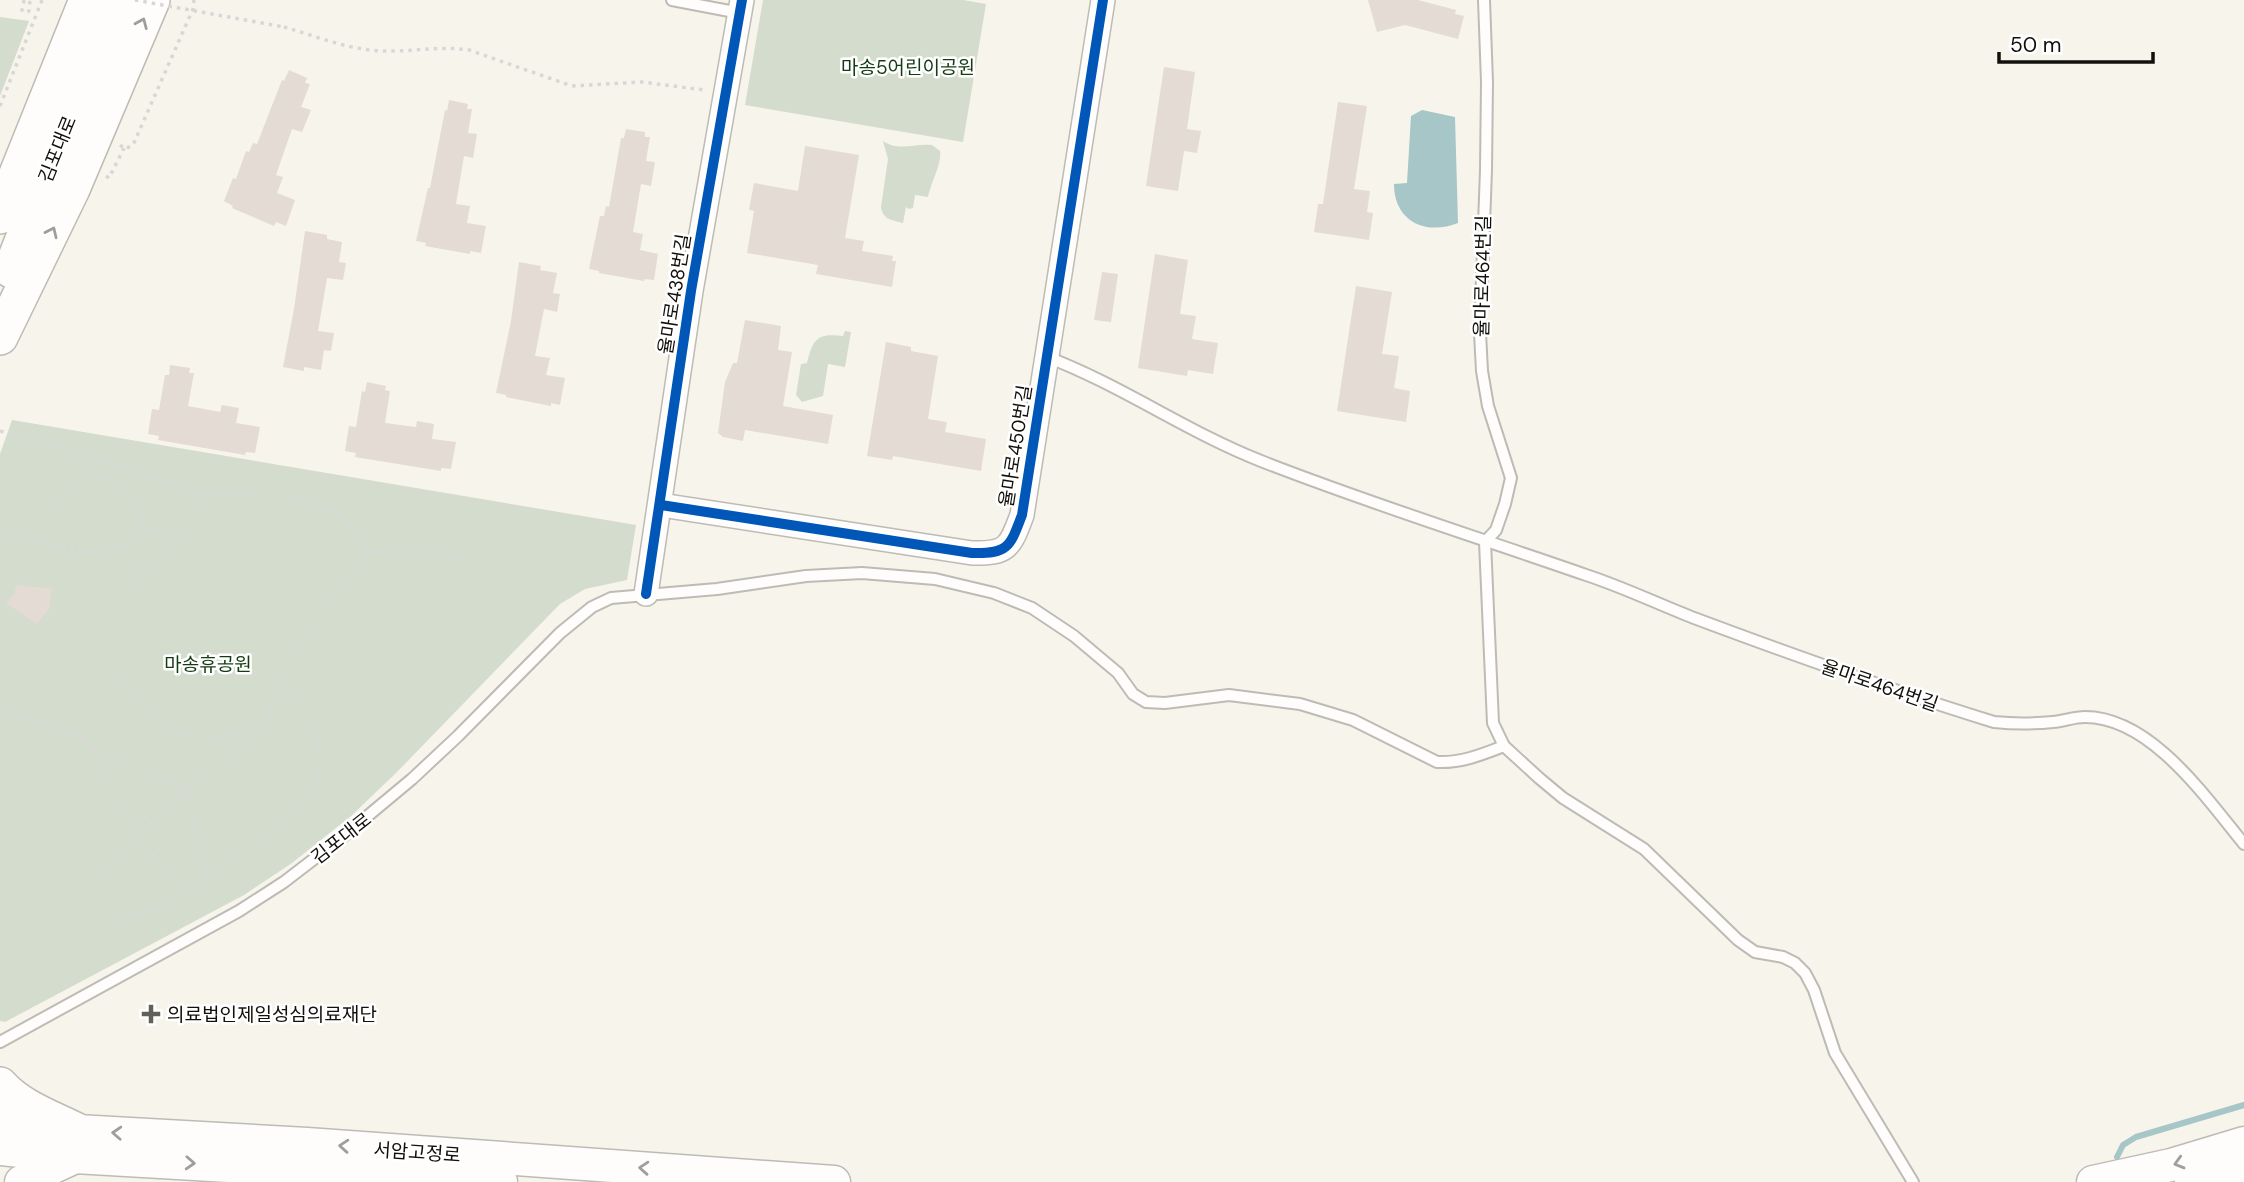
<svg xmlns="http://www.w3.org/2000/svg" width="2244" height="1182" font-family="'DM Sans','Noto Sans KR',sans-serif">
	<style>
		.green { fill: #d4dcce }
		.water { fill: #a6c6c8 }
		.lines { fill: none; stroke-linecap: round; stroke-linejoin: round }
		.stream { stroke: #a6c6c8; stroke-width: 6 }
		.building { fill: #e3dbd4 }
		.service-casing { stroke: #bdbbb4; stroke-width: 14 }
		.minor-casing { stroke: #bdbbb4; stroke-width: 26 }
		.secondary-casing { stroke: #bdbbb4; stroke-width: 35 }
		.primary-casing { stroke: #bdbbb4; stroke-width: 38 }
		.path { stroke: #d8d7d5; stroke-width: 3.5; stroke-dasharray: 3.5 5; stroke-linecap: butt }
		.service { stroke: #fefdfc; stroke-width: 10 }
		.minor { stroke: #fefdfc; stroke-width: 23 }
		.secondary { stroke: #fefdfc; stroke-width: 32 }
		.primary { stroke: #fefdfc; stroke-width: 35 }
		.path-bridge { stroke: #d8d7d5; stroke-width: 3.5; stroke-dasharray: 3.5 5; stroke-linecap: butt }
		.cycleway-casing { stroke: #fff; stroke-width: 15 }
		.cycleway { stroke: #0057b8; stroke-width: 10 }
		.oneway { stroke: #a09e9c }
		.poi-dot { fill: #62605a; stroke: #fff; stroke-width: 2.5 }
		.labels { text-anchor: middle; stroke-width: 5; stroke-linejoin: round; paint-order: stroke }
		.park-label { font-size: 19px; fill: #153b13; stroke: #fff }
		.street-label { font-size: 19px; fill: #12100b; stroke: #fff }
		.poi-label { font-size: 19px; fill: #12100b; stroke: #fff; text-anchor: start }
	</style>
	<rect width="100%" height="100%" fill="#f7f4ec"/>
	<g class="green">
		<path d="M763,0H963L986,4L963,142L745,105Z"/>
		<path d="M0,17L29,21L0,96Z"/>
		<path d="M883,141C900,152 913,143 932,145L940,151C942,164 931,182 928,197L915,195L913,208L909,209L906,207L903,223C892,220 883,220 881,207L888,159Z"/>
		<path d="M845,331L851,332L845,367L828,364L823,396L802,402L796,395L801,364L807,363C813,339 817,333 843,336Z"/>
		<path d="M12,420L636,525L627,580L585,589L560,604L397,772L351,816L292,863L244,895L5,1022L0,1021V454Z"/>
	</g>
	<path class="water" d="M1422,110L1455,117L1458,223C1425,236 1394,221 1394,184L1407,183L1411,116Z"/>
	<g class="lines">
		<path class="stream" d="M2117,1157L2123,1145L2136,1137L2244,1105"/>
	</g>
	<g class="building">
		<path d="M1368,0H1418L1456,10L1455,14L1464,16L1458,39L1405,25L1377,32Z"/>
		<path d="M1164,67L1195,72L1187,129L1201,131L1197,153L1184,151L1178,191L1146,186Z"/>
		<path d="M289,70L307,78L305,83L310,84L301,107L311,110L302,132L292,129L276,175L283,177L277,193L295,200L286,226L276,222L274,226L232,208L233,206L224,201L233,178L236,179L246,151L249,152L253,143L257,144L282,80L284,81Z"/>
		<path d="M449,100L468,104L467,109H472L468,133L477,134L473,158L464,156L456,204L470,206L467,223L486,226L481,253L470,251V254L425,246L426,243L416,241L428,188H430L445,110L447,111Z"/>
		<path d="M1338,102L1367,106L1354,189L1370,191L1367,212L1373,213L1369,240L1314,232L1318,204H1323Z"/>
		<path d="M626,129L645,132V137H650L646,161L655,162L651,186L641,184L633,232L643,234L640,250L658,254L654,280L645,279L644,281L599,273V271L589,269L600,216H604L606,206L609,207L621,138H624Z"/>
		<path d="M805,146L859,155L845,238L864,241L862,251L893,256L892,261H896L892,287L816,274L818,265L747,253L754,211L749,210L754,183L798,191Z"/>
		<path d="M305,231L327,235V239L342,242L339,262L346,263L343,280L327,278L318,331L334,333L331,351L324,350L321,370L304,367V371L283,367L294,309Z"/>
		<path d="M1155,254L1188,260L1180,314L1196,316L1192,339L1218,343L1213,374L1188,370L1187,376L1138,368Z"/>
		<path d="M519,262L541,266L540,270L557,273L553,293L560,294L557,312L544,309L535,356L550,358L546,375L565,378L560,405L551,403V406L506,397V395L496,393L511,321Z"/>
		<path d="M1102,272L1118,274L1111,322L1094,320Z"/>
		<path d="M1356,286L1392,292L1382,354L1399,356L1394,388L1410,391L1406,422L1337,411Z"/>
		<path d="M745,320L781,326L778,350L792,352L783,406L833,415L828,444L745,430L743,441L723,437L718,433L725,382L733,363H737Z"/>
		<path d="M886,342L911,347V351L938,356L928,419L947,422L945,432L986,439L981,471L893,456L892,460L867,456Z"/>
		<path d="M170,365L190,368L189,373H194L188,406L220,412L222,405L239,408L236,423L260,427L255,453L246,452L245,455L158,440L159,436L148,434L152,409L159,410L165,375H169Z"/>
		<path d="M367,382L386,386L385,390L390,391L385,423L416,427L417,421L434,424L432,439L456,442L451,469L441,468V471L355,457L356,453L345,451L349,426L356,427L362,391L365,392Z"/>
		<path d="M16,585L52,589L49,609L37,624L6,603L14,594Z"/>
	</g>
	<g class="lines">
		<defs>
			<g id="service">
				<path d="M672,0L740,13"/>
				<path d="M1484,0L1487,82L1486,170L1480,333L1482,371L1488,406L1511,478L1505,504L1496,530L1485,542L1493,723L1504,746L1539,778L1563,798L1644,849L1738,940L1755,952L1783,957L1795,963L1805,973L1814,990L1835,1053L1913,1182"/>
				<path d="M1047,357C1121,385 1187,432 1261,461C1368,503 1477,537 1586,575C1623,587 1658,604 1694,618C1793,655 1893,691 1994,722C2014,724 2033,724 2053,722C2064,721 2074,717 2085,717C2151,717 2206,798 2244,844"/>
				<path d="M0,1042L239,911L284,882L340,839L412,779L458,736L560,633L592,607L611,598L717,589L806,576L862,573L935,579L994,593L1032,608L1074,636L1118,673L1133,694L1146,702L1165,703L1229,695L1300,704L1353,720L1437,762C1461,763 1481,755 1504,746"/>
			</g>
			<g id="minor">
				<path d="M661,505L972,553C1008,554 1010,547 1022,515L1103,0"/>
				<path d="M646,594L691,291L742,0"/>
			</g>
			<g id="secondary">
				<path d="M0,1123L77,1131L307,1144L834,1182"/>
				<path d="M0,1149L75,1157L501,1182"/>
				<path d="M21,1182L73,1158"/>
				<path d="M2093,1182L2171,1165L2244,1143"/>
				<path d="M2191,1182L2244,1168"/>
			</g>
			<g id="primary">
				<path d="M0,216L87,0"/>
				<path d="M11,270L117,0"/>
				<path d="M0,337L72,189L152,0"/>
				<path d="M0,1085C19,1107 51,1118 77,1131"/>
			</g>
		</defs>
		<use href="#service" class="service-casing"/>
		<use href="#minor" class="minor-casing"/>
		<use href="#secondary" class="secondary-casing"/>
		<use href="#primary" class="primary-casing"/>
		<g class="path">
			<path d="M24,0L22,10L25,13L29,11L30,0"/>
			<path d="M284,27C312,35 342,47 370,50C404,54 436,45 469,50L572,86L642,82L704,90"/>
			<path d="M0,106L42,0"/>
			<path d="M120,145L125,149L133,145L193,9L194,0"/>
			<path d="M106,176L109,178L124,148"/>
			<path d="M0,431L108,463L201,495"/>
			<path d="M139,524L176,547"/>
			<path d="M0,531L98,555C187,544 111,433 62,491C53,501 49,513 44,524"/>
			<path d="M370,552H417L475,560"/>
			<path d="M100,666C149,718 180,755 256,728"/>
			<path d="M0,711L55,725L76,735L91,747L188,789L207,882L302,800C339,762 315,714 281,685"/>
			<path d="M91,747C116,810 146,841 190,891"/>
			<path d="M93,881C116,856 137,828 163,806C195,781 232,759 258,728C273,709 279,686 289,665C310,625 338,583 370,552C360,539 350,524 337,515C301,490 241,496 201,495C196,514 192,532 177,546C157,563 147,558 130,585"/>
			<path d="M106,927L190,891L206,882"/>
		</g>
		<use href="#service" class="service"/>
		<use href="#minor" class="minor"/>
		<use href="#secondary" class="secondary"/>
		<use href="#primary" class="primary"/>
		<path class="path-bridge" d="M135,0L284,27"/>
		<defs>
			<g id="cycleway">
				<path d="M661,505L972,553C1008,554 1010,547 1022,515L1103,0"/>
				<path d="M646,594L691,291L742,0"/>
			</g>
		</defs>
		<use href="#cycleway" class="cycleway-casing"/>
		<use href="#cycleway" class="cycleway"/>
	</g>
	<defs><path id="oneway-chevron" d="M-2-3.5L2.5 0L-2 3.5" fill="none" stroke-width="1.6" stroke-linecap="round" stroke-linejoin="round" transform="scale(1.75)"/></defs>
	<g class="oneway">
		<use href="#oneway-chevron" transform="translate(142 23) rotate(-67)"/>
		<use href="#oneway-chevron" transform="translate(52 232) rotate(-65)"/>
		<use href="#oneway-chevron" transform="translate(117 1133) rotate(-177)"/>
		<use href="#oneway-chevron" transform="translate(344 1146) rotate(-176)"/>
		<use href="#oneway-chevron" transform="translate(190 1163) rotate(3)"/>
		<use href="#oneway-chevron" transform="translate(2179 1163) rotate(164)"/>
		<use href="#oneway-chevron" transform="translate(644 1168) rotate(-176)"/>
	</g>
	<path class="poi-dot" d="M147.5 1003.5h7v7h7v7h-7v7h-7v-7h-7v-7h7z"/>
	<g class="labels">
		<g class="park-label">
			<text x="908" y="74">마송5어린이공원</text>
			<text x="208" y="671">마송휴공원</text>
		</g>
		<g class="street-label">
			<text transform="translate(57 149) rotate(-68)" y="7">김포대로</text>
			<text transform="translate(1482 276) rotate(-89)" y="7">율마로464번길</text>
			<text transform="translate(674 294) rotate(-81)" y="7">율마로438번길</text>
			<text transform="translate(1015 446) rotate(-81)" y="7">율마로450번길</text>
			<text transform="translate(1880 685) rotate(19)" y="7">율마로464번길</text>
			<text transform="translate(341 838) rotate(-38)" y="7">김포대로</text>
			<text transform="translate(417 1152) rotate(4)" y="7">서암고정로</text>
		</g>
		<g class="poi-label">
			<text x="167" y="1021">의료법인제일성심의료재단</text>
		</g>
	</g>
	<path d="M1999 52v10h154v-10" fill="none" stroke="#12100b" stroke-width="3.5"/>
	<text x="2010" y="52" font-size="21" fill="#12100b" stroke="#ffffff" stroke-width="5" paint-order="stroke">50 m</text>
</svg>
